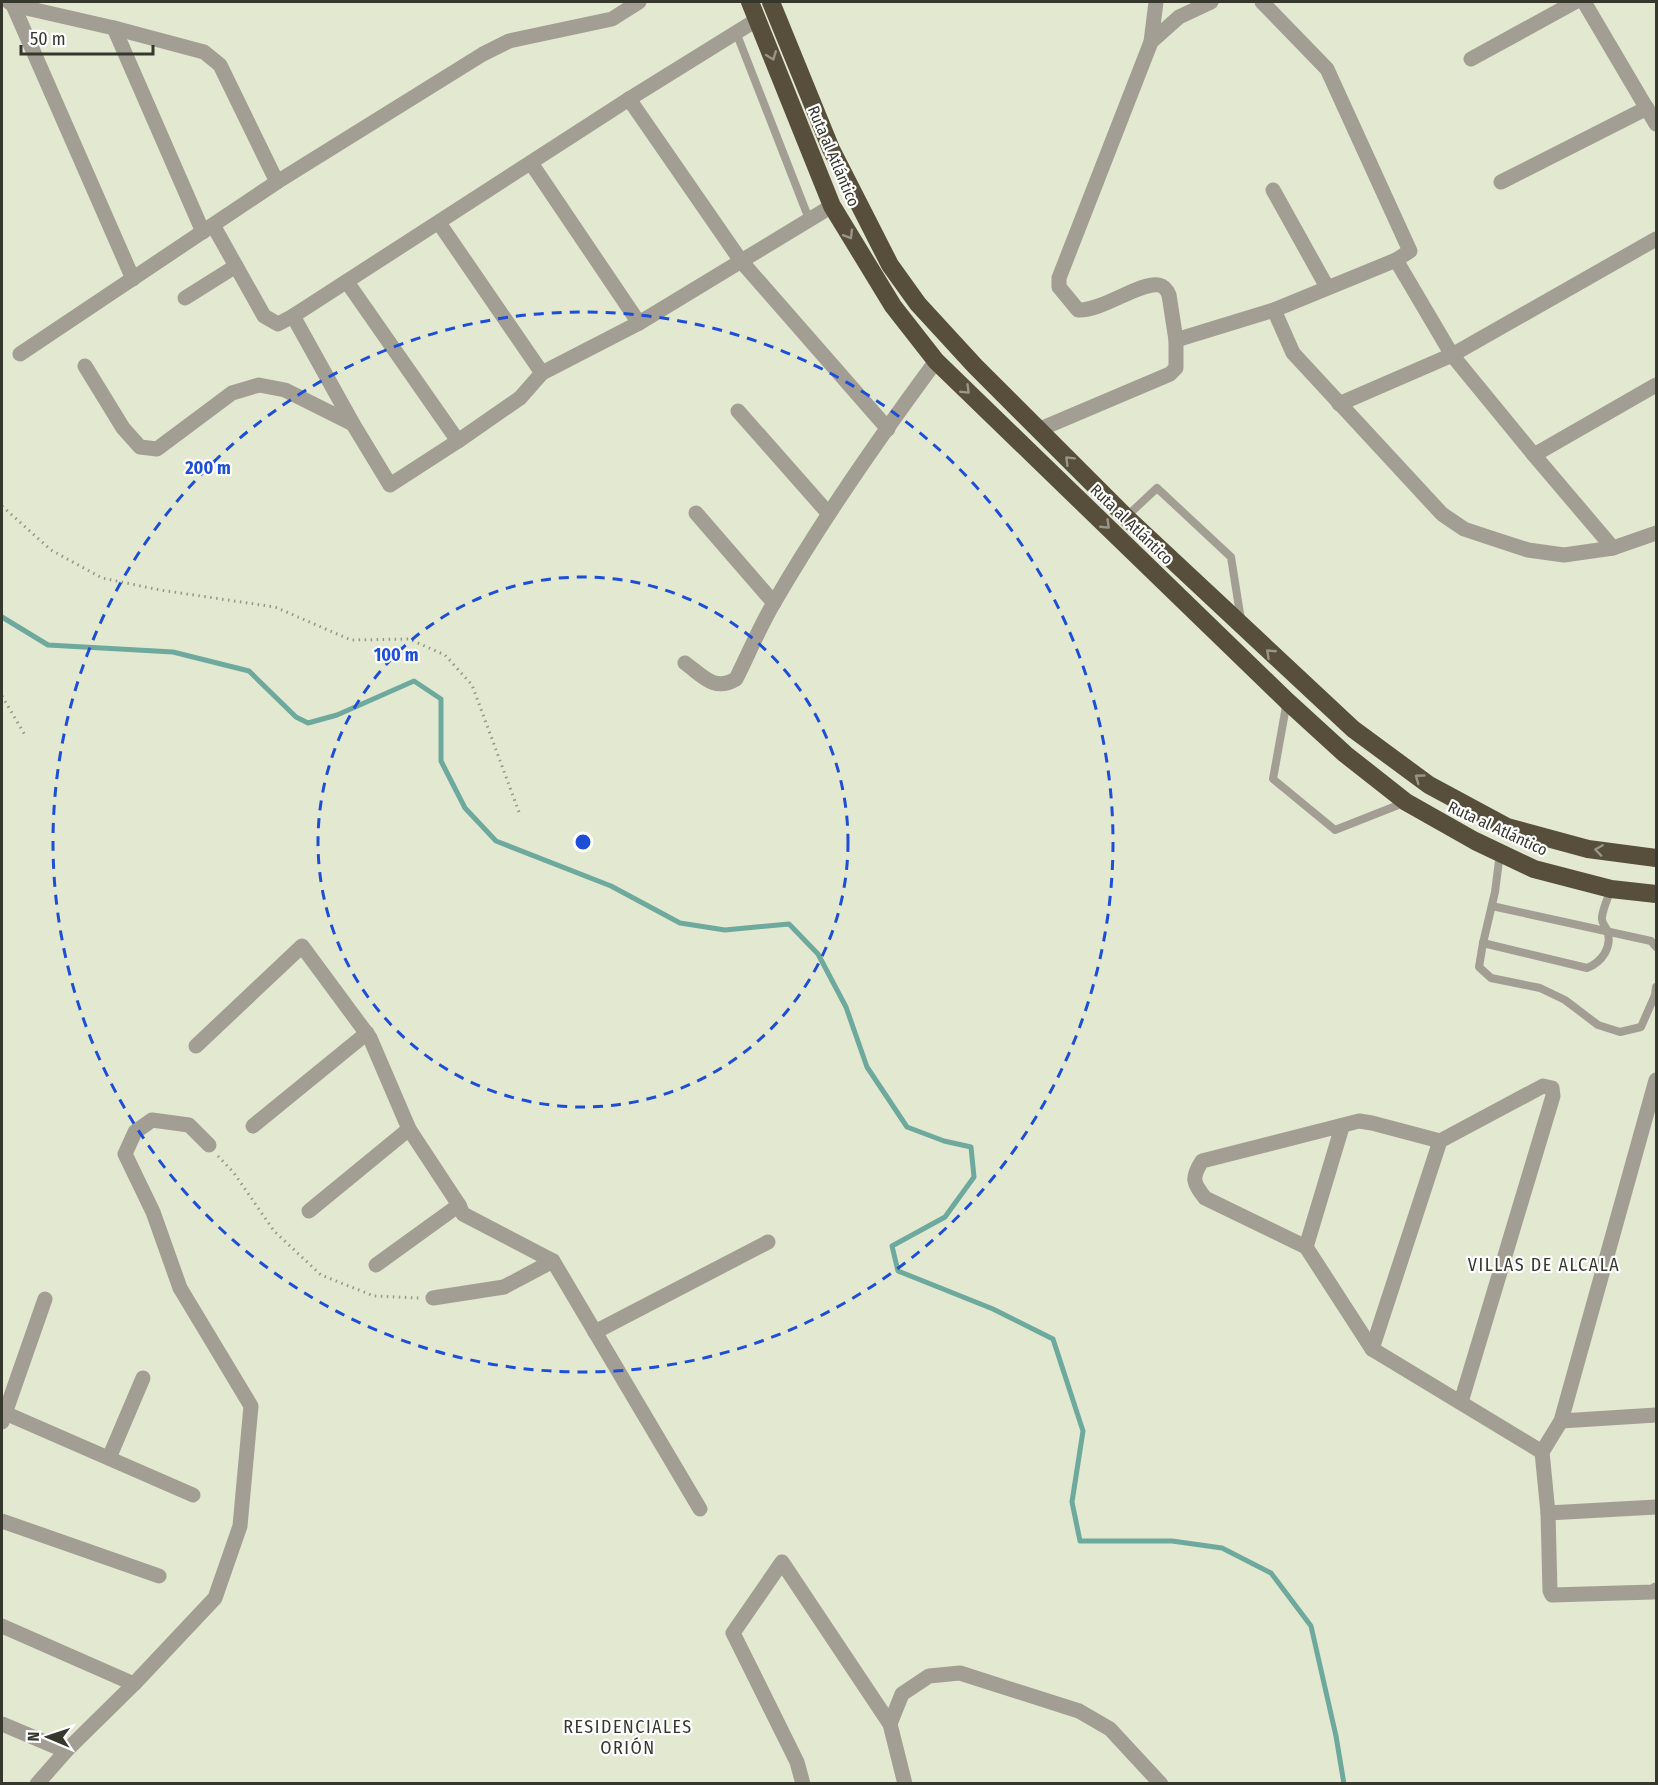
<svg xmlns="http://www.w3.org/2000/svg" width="1658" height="1785" font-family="'Fira Sans Condensed',sans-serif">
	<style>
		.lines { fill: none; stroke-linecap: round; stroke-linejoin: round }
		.stream { stroke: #6ea99d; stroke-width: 5 }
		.path { stroke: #959987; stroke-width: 3; stroke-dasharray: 1.5 4.5; stroke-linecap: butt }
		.lane { stroke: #a29e94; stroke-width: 8 }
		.street { stroke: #a29e94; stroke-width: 15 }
		.highway { stroke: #574e3b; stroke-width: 18 }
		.oneway { stroke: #9a9589 }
		.ring { fill: none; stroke: #1d4ed8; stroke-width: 3; stroke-dasharray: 10 8 }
		.labels { text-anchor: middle; stroke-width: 4.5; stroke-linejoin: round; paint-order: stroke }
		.street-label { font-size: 16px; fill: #36382e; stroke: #fff }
		.neighbourhood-label { font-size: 18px; letter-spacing: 1.5px; fill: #36382e; stroke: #fff }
		.centre { fill: #1d4ed8; stroke: #fff; stroke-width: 3 }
		.ring-label { font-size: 18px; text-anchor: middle; font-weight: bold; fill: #1d4ed8; stroke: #fff; stroke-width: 4.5; stroke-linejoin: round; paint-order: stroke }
	</style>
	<rect width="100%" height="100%" fill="#e3e8d0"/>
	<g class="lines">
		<path class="stream" d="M2,617L48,645L173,652L249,671L296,717L308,723L337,715L414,681L441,699V761L465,808L496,841L611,886L680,923L725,930L789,924L818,954L846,1007L867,1067L907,1127L944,1141L971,1147L974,1177L945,1217L892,1246L898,1271L993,1309L1053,1339L1083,1431L1072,1502L1080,1541H1172L1222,1548L1271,1573L1311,1626L1336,1736L1344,1784"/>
		<g class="path">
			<path d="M2,506L51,550L102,578L160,590L275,607L351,640L409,639L445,655L472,685L519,812"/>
			<path d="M2,696L25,735"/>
			<path d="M218,1156L234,1173L274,1231L321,1275L374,1296L419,1298"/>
		</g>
		<g class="lane">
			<path d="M736,32L809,219"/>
			<path d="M1126,517L1157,488L1231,557L1241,620"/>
			<path d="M1287,701L1273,779L1335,830L1406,802"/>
			<path d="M1500,853L1495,892L1483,943L1587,968C1602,962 1613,947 1607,930C1605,925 1601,923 1602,917C1603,908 1608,898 1611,889"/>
			<path d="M1492,906L1651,941L1656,947"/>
			<path d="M1483,943L1479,967L1491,978L1540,988L1565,1000L1598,1025L1620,1032L1641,1027L1655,995L1656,987"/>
		</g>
		<g class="street">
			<path d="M9,2L13,5L133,279"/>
			<path d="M1584,2L1656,124"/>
			<path d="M13,5L114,28L204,52L220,65L277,182"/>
			<path d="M114,28L203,232"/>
			<path d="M1151,42L1156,2"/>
			<path d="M1471,59L1575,2"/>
			<path d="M629,99L741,261L888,429"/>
			<path d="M531,163L639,323"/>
			<path d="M1501,182L1647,108"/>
			<path d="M1273,190L1327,287"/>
			<path d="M439,223L542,373"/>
			<path d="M213,225L264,316L278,324L293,316L629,99L758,19"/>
			<path d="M1396,260L1452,355L1534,455L1613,548"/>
			<path d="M347,282L458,441"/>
			<path d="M185,298L236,266"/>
			<path d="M1274,310L1293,353L1442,514L1464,529L1488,537L1528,550L1564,555L1613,548L1656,533"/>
			<path d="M293,316L353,424L390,485L458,441L520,398L542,373L639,323L832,206"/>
			<path d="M1176,340L1274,310L1396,260L1410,251L1327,69L1262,2"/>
			<path d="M20,354L277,182L483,54L509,41L612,19L639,2"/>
			<path d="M85,366L123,428L140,447L157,449L232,393L259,385L285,390L353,424"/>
			<path d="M1339,404L1452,355L1656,239"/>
			<path d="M738,411L828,513"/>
			<path d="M1038,430L1170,374L1176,368V340L1169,295C1167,290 1164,286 1159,285C1141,281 1103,311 1078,310L1059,287V278L1151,42L1179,17L1211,2"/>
			<path d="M1534,455L1656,385"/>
			<path d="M696,513L774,603"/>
			<path d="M685,663C703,676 714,692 736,679C749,653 760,626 775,601C823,518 879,438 936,361"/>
			<path d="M196,1046L302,946L370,1038L409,1129L459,1205L463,1214L553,1261L700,1509"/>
			<path d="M1656,1080L1561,1421L1542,1452L1548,1513L1550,1591L1552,1595L1653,1592L1656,1590"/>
			<path d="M253,1126L367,1033"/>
			<path d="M309,1211L409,1129"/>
			<path d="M1306,1247L1342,1127"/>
			<path d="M376,1265L459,1205"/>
			<path d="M433,1298L504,1287L553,1261"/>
			<path d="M595,1332L768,1242"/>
			<path d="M1372,1349L1440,1141"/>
			<path d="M1461,1402L1553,1096L1552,1088L1543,1086L1440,1141L1372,1123L1359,1121L1202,1161C1191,1178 1193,1183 1205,1198L1306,1247L1372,1349L1542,1452"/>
			<path d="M5,1413L193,1495"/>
			<path d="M1561,1421L1656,1415"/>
			<path d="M2,1422L45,1299"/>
			<path d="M109,1458L143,1378"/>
			<path d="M1548,1513L1656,1507"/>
			<path d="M2,1521L159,1576"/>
			<path d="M2,1626L134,1684"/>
			<path d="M2,1724L66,1751"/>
			<path d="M37,1784L66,1751L134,1684L215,1598L240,1526L251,1406L180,1288L153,1212L125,1154L135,1132L152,1120L189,1125L209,1145"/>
			<path d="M803,1784L797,1762L733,1633L782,1562L890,1724"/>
			<path d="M905,1784L890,1724L902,1694L929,1676L960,1673L1079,1711L1110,1729L1161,1784"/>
		</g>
		<g class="highway">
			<path d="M750,2L832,206L893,306L936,361L1287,701L1345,754L1406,802L1475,841L1534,869L1611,889L1656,894"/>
			<path d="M771,2L831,149L890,265L918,304L975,366L1126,517L1353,729L1429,785L1507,827L1588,849L1656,858"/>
		</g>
	</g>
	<defs><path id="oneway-chevron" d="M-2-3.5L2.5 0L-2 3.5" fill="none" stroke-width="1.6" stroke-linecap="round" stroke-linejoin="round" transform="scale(1.5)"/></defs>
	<g class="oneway">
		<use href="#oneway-chevron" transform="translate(772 56) rotate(69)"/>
		<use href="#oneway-chevron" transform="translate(849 235) rotate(59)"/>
		<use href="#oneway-chevron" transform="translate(966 390) rotate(44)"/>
		<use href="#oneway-chevron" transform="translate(1069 460) rotate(-135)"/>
		<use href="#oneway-chevron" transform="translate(1106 525) rotate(44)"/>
		<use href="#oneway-chevron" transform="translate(1270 653) rotate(-137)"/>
		<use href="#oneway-chevron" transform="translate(1419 778) rotate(-144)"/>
		<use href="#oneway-chevron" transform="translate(1599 850) rotate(-172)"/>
	</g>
	<g class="ring">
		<circle cx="583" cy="842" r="265"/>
		<circle cx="583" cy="842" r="530"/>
	</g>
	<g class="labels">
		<g class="street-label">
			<text transform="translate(834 156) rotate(67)" y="6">Ruta al Atlántico</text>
			<text transform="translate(1132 524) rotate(44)" y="6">Ruta al Atlántico</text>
			<text transform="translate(1498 828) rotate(25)" y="6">Ruta al Atlántico</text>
		</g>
		<g class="neighbourhood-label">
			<text x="1544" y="1271">VILLAS DE ALCALA</text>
			<text x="628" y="1733">RESIDENCIALES<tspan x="628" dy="21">ORIÓN</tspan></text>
		</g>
	</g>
	<circle cx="583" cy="842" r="9" class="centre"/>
	<g class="ring-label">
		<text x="208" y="474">200 m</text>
		<text x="396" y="661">100 m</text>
	</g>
	<rect width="1658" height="1785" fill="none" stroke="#36382e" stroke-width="6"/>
	<g transform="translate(48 1737) rotate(272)" stroke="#ffffff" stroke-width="4.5" paint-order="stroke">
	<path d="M0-4.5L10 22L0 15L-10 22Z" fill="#36382e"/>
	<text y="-9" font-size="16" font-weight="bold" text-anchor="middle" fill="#36382e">N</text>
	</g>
	<path d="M21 45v9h132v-9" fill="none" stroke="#36382e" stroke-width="3"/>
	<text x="30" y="45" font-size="18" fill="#36382e" stroke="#ffffff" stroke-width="4.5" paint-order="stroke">50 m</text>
</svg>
